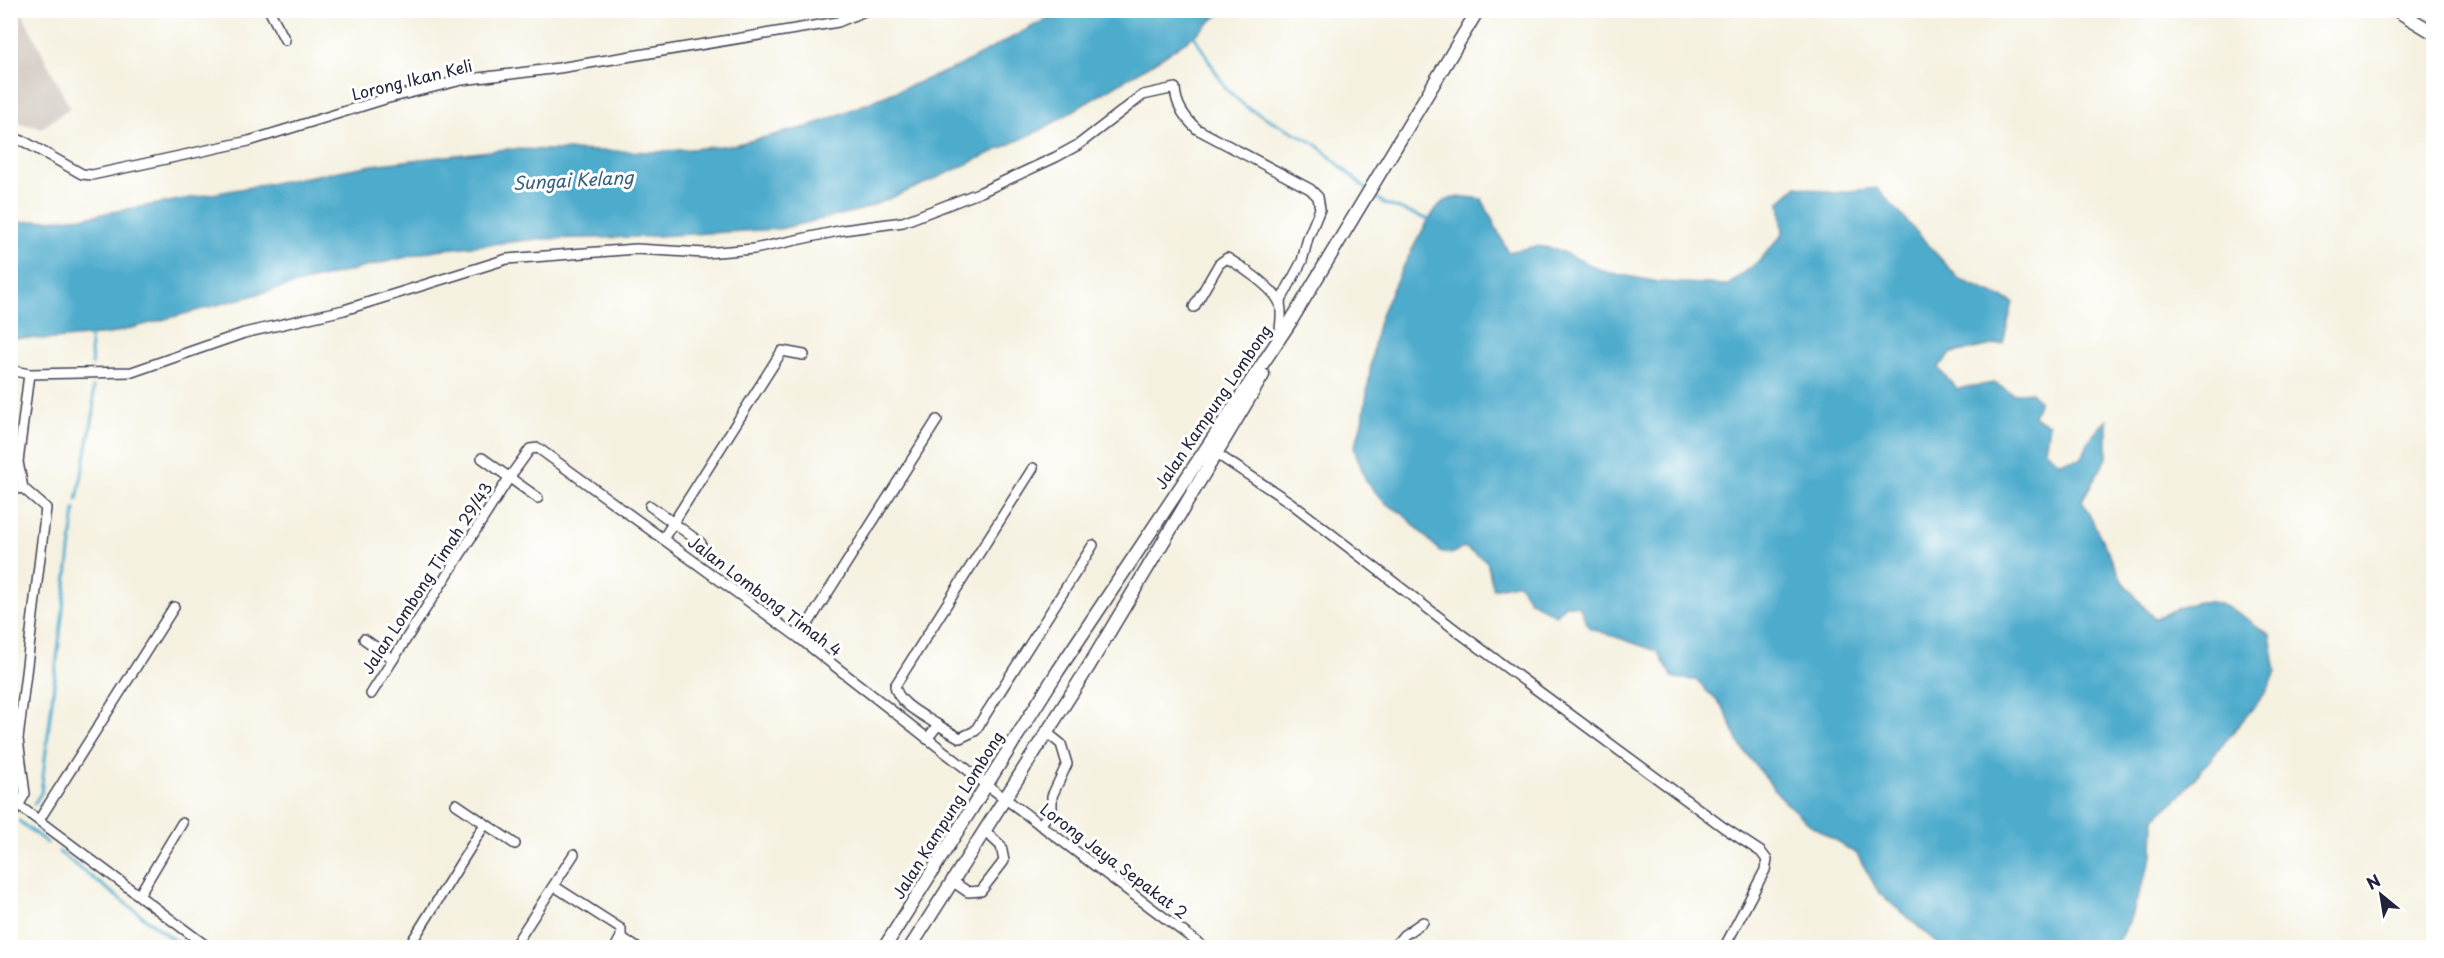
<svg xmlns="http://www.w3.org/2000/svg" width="2444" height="958" font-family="'Playpen Sans',sans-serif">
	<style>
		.industrial { fill: #ccc2b9 }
		.water { fill: #4eabcc; stroke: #386684; stroke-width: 1.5 }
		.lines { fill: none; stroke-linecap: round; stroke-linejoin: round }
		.stream { stroke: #4eabcc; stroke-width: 3 }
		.minor-casing { stroke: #424154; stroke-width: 12 }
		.tertiary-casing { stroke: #424154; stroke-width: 15 }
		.minor { stroke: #fff; stroke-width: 9 }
		.tertiary { stroke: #fff; stroke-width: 12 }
		.labels { text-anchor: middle; stroke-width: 6; stroke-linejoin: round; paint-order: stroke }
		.street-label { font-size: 16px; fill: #22223b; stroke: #fff }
		.water-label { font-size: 18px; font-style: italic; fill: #36607c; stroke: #fff }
	</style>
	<rect width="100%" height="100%" fill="#fff"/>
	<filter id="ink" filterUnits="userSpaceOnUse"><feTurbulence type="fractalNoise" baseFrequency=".0167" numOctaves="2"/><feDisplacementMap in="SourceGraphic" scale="12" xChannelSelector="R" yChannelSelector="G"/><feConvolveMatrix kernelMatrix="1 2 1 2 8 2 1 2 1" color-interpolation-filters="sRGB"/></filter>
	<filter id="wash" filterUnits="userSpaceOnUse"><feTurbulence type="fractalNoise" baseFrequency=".008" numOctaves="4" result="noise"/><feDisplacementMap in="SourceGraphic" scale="24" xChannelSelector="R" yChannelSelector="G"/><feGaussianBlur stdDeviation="1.35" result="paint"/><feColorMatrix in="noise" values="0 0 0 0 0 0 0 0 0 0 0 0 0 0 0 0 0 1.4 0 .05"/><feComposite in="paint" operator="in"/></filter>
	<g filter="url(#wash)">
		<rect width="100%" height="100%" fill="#f5f1e0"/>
		<path class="industrial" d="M10,11H21L70,108L42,128L11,122Z"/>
		<g class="water">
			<path d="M1061,11H1223L1194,36L1150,65L1041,130L915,188L861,210L779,229L640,237L539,239L435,250L288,286L110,334L53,339L11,338V223L85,217L372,165L506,149L658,152L733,145L811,126L959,66Z"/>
			<path d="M1797,186L1834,193L1877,188L1959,279L2013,302L2003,343L1952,353L1938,368L1957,389L1994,383L2013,394L2031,392L2039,401L2033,417L2049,424L2045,451L2059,462L2082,458L2089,440L2107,419V458L2082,500L2122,580L2154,619C2170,612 2194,599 2212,602C2233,606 2253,624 2270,635L2276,672L2267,691L2180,796L2154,819L2153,854L2129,922L2114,947H1942L1879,893L1857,854L1809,824L1783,800L1741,747L1723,707L1696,680L1673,678L1657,651L1589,628L1579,606L1565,605L1556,615L1529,600L1519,583L1493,589L1487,561L1464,547L1451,554L1440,551L1402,513L1385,503L1366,481L1354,448C1369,409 1368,366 1378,325C1382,307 1429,211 1442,203C1456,194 1467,197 1482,199L1508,252L1537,246L1556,249L1606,272L1659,282L1728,285L1758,262L1783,234L1780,201Z"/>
		</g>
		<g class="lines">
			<g class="stream">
				<path d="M1193,34L1226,89L1246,107L1316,144L1367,190"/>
				<path d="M1372,194L1385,204L1430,220"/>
				<path d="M90,336L92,365"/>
				<path d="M77,500L94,411L93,387"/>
				<path d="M34,804L41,793L75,509"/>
				<path d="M19,821L47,843"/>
				<path d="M59,852L184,948"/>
			</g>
		</g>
	</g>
	<g filter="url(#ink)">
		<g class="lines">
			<defs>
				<g id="minor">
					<path d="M269,10L285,40"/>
					<path d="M10,137L25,142L82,174L92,175L249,141L385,99L462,80L559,68L838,22L867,10"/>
					<path d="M1194,307L1219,264L1227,258C1241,266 1275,289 1280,304C1283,315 1280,326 1279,337"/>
					<path d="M10,370L29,374L132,372L244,333L344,310L507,259L636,249L705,253L754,249L843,230L903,222L981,192L1056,157L1078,145L1143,95L1175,88C1176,106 1185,118 1197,129L1310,189L1318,197L1320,209L1308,238L1302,261L1280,302"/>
					<path d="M1211,450L1291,503L1461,634L1723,827L1761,852L1767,860L1765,870L1724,948"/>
					<path d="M482,458L538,498"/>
					<path d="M10,490L23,488"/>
					<path d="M650,506L701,543"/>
					<path d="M663,539L782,351L804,355"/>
					<path d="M799,638L937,420"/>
					<path d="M364,639L393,659"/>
					<path d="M371,694L509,478L530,449L538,448L799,638L987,785L1205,948"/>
					<path d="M938,725C923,715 898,704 895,686L1033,468"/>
					<path d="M927,739L938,725L960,738L975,731L1093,545"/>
					<path d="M10,799L209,948"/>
					<path d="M456,804L515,844"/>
					<path d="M10,819L25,794L18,739L46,508L23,488L18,462L29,374"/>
					<path d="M39,820L174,607"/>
					<path d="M1040,825L1052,810V796L1067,764L1061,744L1046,732"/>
					<path d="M952,881L968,892L981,891L1004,861L1001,846L986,832"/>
					<path d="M554,886L621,929V937"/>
					<path d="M139,895L182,823"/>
					<path d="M621,937L637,948"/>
					<path d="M408,948L485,824"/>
					<path d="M513,948L574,854"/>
					<path d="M615,948L621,937"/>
					<path d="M1393,948L1404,935L1423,922"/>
				</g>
				<g id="tertiary">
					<path d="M2396,10L2434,33"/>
					<path d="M884,948L1058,671L1291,321L1478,10"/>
					<path d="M910,948L1089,666L1263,375"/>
				</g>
			</defs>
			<use href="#minor" class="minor-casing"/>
			<use href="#tertiary" class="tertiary-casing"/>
			<use href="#minor" class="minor"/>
			<use href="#tertiary" class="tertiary"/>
		</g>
	</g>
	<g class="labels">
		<g class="street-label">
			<text transform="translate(412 80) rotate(-14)" y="6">Lorong Ikan Keli</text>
			<text transform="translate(1213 407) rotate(-56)" y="6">Jalan Kampung Lombong</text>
			<text transform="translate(427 578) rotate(-57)" y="6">Jalan Lombong Timah 29/43</text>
			<text transform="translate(765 596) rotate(37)" y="6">Jalan Lombong Timah 4</text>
			<text transform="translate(948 815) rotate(-58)" y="6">Jalan Kampung Lombong</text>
			<text transform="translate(1114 861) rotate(37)" y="6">Lorong Jaya Sepakat 2</text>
		</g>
		<g class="water-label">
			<text transform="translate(573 181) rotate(-3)" y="6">Sungai Kelang</text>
		</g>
	</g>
	<rect width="2444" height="958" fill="none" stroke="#fff" stroke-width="36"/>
	<g transform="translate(2381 895) rotate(330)" stroke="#ffffff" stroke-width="4.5" paint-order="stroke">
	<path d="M0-4.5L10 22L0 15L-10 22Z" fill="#22223b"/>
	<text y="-9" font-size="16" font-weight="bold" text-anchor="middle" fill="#22223b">N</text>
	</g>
</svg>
